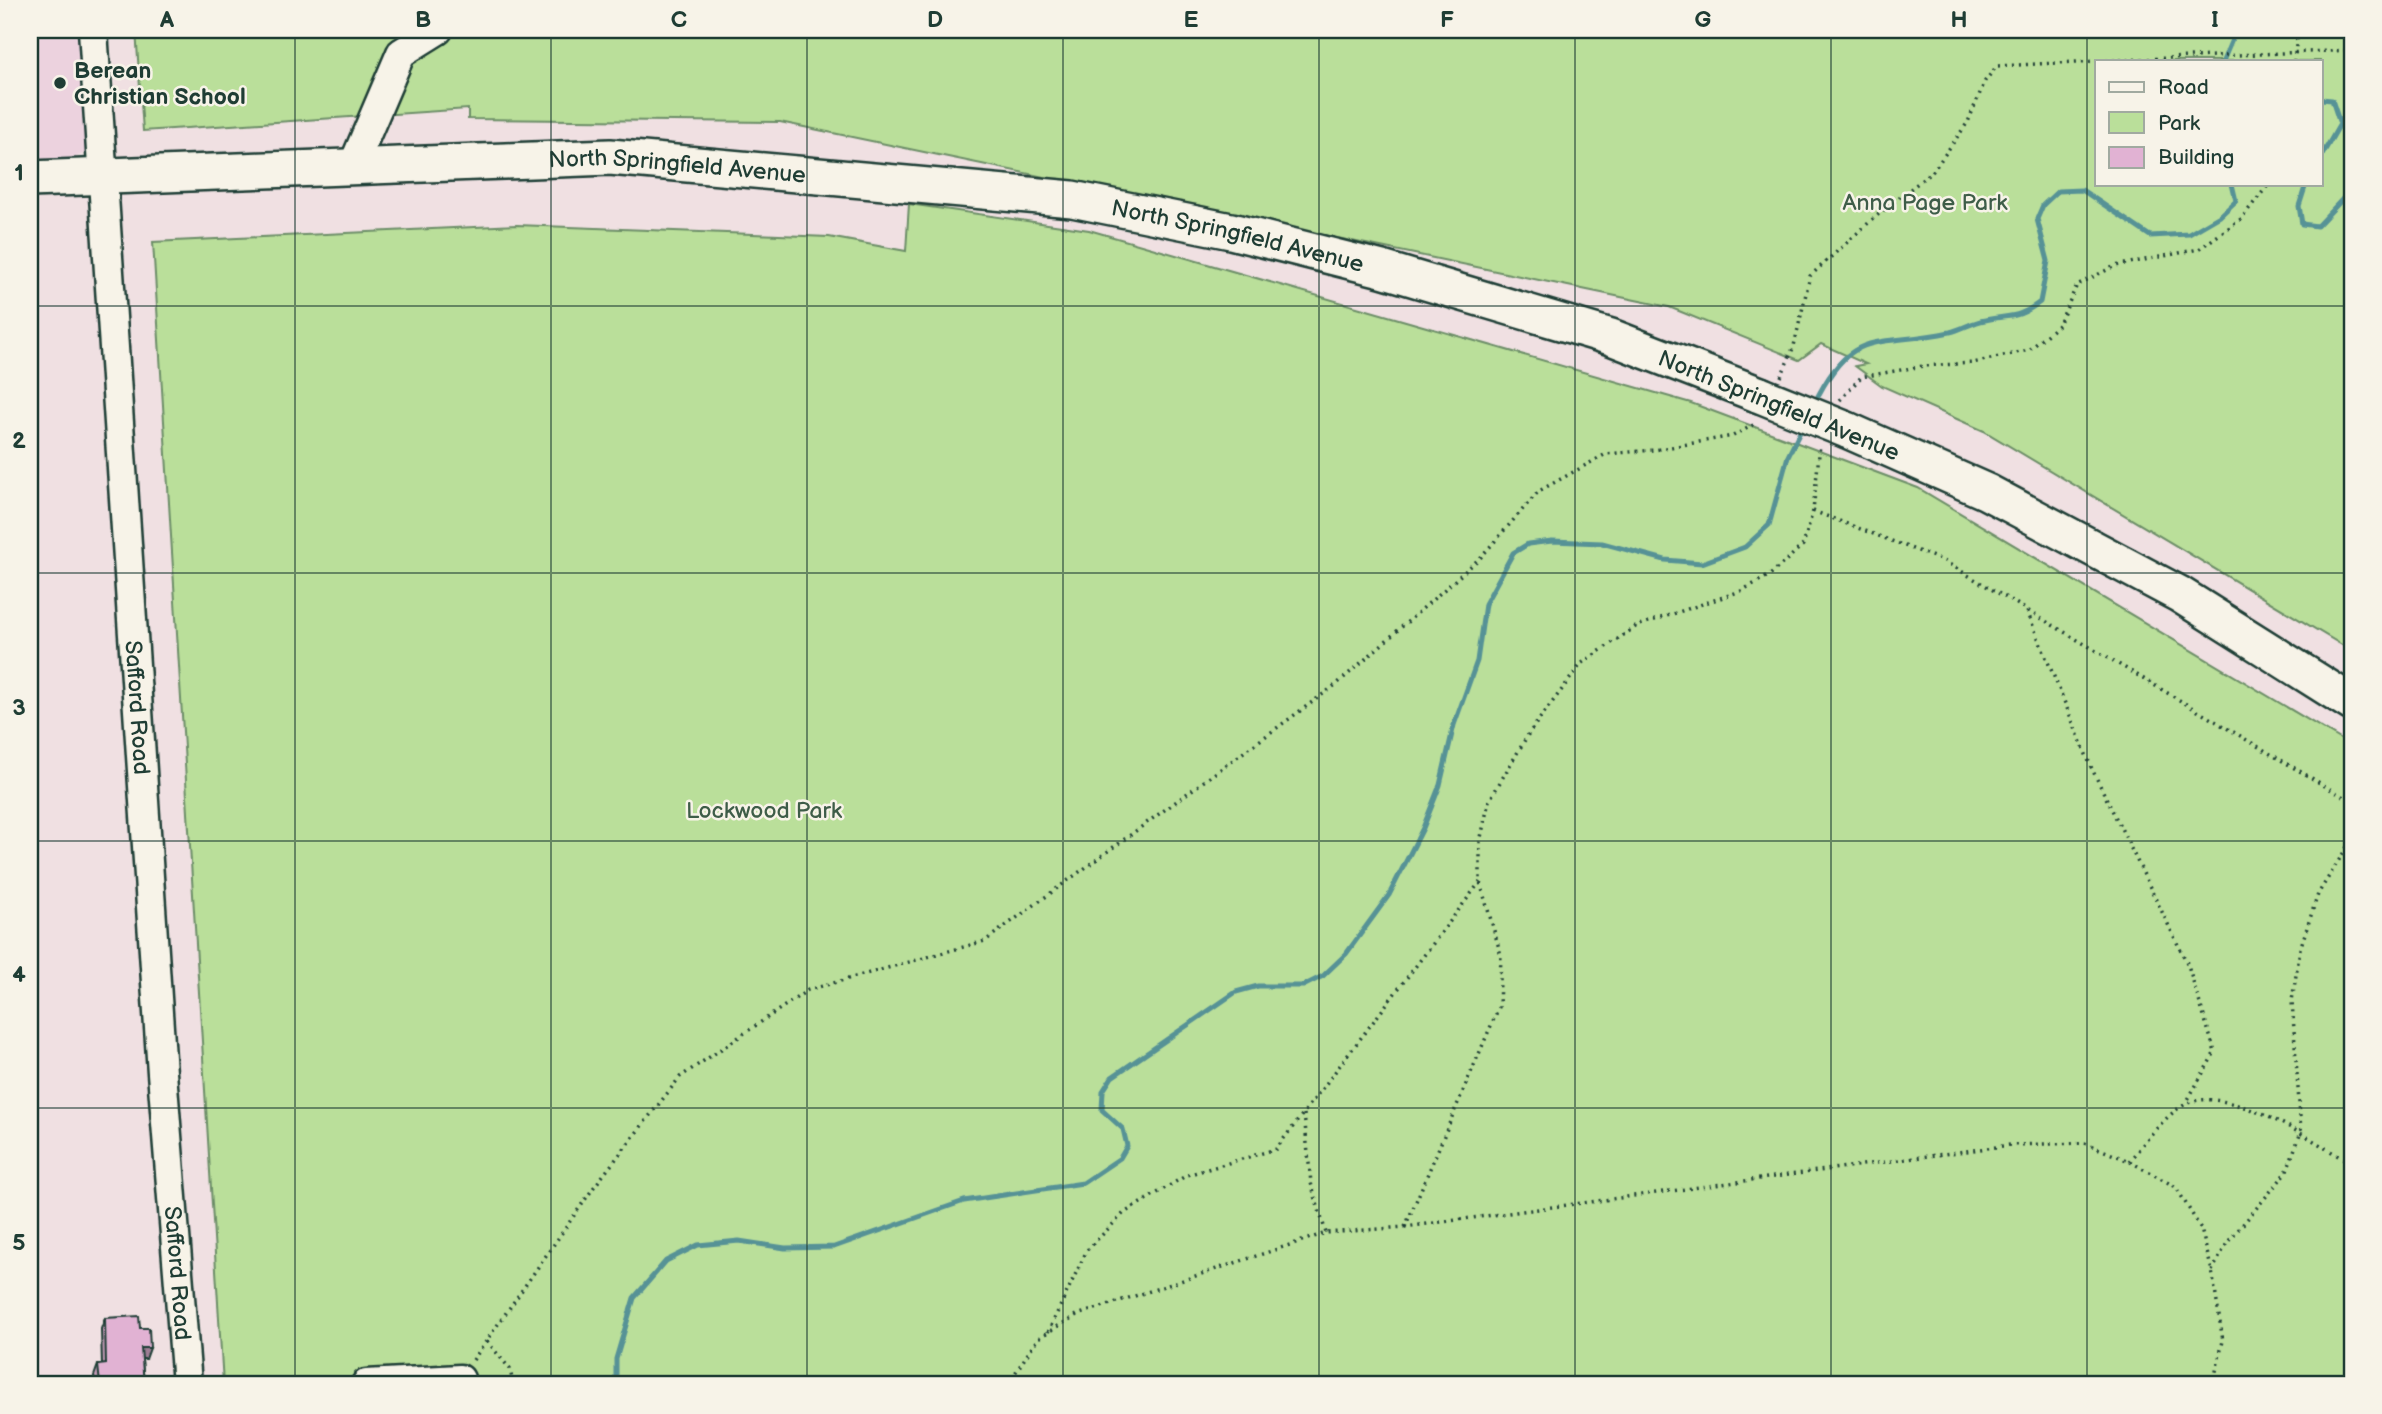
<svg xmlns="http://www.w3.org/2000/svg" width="2382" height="1414" font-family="'Balsamiq Sans',sans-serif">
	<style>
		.built { fill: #ecd2de }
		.green { fill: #badf9a; stroke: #6c8e67; stroke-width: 2; fill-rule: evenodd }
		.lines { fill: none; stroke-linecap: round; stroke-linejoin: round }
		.stream { stroke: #569296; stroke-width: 5 }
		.minor-casing { stroke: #1f3d34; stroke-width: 33 }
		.major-casing { stroke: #1f3d34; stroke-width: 40 }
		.path { stroke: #1f3d34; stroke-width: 3.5; stroke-dasharray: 2 5; stroke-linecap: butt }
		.minor { stroke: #f7f3e8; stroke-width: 28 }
		.major { stroke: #f7f3e8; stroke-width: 35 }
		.major-bridge-casing { stroke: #1f3d34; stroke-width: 40; stroke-linecap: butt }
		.major-bridge { stroke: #f7f3e8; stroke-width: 35 }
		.wall { fill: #c299b5; stroke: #1f3d34; stroke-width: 2 }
		.shaded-wall { fill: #9e7d94; stroke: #1f3d34; stroke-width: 2 }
		.building { fill: #e1b2d3; stroke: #1f3d34; stroke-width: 2 }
		.grid { fill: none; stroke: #1f3d34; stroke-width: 2; stroke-opacity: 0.55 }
		.poi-dot { fill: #1f3d34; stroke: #f7f3e8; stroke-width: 2.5 }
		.labels { text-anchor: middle; stroke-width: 5; stroke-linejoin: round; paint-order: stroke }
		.poi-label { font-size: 23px; font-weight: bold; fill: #1f3d34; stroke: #f7f3e8; text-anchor: start }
		.street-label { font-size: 23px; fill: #1f3d34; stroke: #f7f3e8 }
		.park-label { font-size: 23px; fill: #3e5d48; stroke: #f7f3e8 }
		.neatline { fill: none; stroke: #1f3d34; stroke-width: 2.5 }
		.grid-label { font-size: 23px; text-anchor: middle; font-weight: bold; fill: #1f3d34 }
	</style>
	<rect width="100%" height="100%" fill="#f0e0e2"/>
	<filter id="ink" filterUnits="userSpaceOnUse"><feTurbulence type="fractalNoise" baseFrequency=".0143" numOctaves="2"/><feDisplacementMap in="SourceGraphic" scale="14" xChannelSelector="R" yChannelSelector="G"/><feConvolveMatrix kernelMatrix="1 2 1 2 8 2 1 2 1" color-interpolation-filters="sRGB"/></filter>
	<g filter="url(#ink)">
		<path class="built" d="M30,30H87L94,136L87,152L69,160L30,162Z"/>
		<g class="green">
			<path d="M136,30H2352V651L1984,431L1882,386L1855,366L1866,364L1821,344L1799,360L1669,307L780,122L468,119V109L143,131ZM2097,61H2321V184H2097Z"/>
			<path d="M909,204L1089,230L1691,403L1918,488L2352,746V1384H223L153,242L517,225L829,237L906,251Z"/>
		</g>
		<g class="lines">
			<g class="stream">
				<path d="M2223,61L2236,30"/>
				<path d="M2321,99L2332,100L2340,124L2321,157"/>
				<path d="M2306,184L2299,206L2302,224L2317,226L2352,189"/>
				<path d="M1814,404C1852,325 1876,348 1950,332C1962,329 1973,322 1985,320C2012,314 2016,320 2040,302L2048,261L2037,219L2043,205L2058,191L2082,190L2150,236L2189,234L2220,216L2236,201L2232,184"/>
				<path d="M616,1384V1359L634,1298L666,1261L698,1245L739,1241L785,1248L834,1247L964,1201L1083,1183L1120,1158L1127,1146L1123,1129L1102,1110L1103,1091L1112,1077L1236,992L1258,986H1303L1323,976L1346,954L1389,895L1423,828L1440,785L1454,725L1477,661L1485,604L1513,553L1528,544L1552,541L1602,543L1665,560L1702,563L1745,547L1769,525L1788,456L1803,426"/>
			</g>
			<defs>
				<g id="minor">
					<path id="s1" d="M93,30L162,1073L187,1384"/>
					<path d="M352,168L401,53L438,30"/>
					<path d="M366,1384L460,1379L461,1384"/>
				</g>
				<g id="major">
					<path id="s2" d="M30,179L610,157L1072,199L1231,231L1382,269L1611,337L1760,395"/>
					<path d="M1847,430L1987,492L2179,594L2352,703"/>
				</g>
			</defs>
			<use href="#minor" class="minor-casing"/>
			<use href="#major" class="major-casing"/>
			<g class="path">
				<path d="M2099,61L2352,50"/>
				<path d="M2294,61L2298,30"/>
				<path d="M1781,377L1794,346L1810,276L1874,218L1933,171L1968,122L1985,81L1997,66L2097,61"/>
				<path d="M1840,400L1861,377L1923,366L1973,363L2029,350L2059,324L2077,285L2115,266L2199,249L2241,219L2269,184"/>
				<path d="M1813,511L1944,561L2352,802"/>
				<path d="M2027,611L2092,769L2188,965L2215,1052L2186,1103"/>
				<path d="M1304,1114L1311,1183L1326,1233"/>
				<path d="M2129,1161C2145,1143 2164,1115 2186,1104C2226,1083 2319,1143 2352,1165"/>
				<path d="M1405,1227L1499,1007L1501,955L1480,882V842L1489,801L1529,733L1582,663L1637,626L1741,591L1770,575L1803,545L1813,511L1820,445"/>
				<path d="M2212,1271L2227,1243L2286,1173L2301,1132L2292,1001L2300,949L2318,894L2352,839"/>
				<path d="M1048,1332L1087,1250L1124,1213L1187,1175L1276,1149L1480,882"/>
				<path d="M487,1341L510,1369L513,1384"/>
				<path d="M473,1360L594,1187L680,1077L808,990L985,941L1337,684L1481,557L1539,491L1606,454L1654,450L1733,436L1757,423"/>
				<path d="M1008,1384L1038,1338L1077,1315L1326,1233L1405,1227L2010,1145L2085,1143L2129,1161L2176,1187L2201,1229L2212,1271L2223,1341L2213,1384"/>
			</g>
			<use href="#minor" class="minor"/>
			<use href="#major" class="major"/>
			<defs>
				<path id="major-bridge" d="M1760,395L1847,430"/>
			</defs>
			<use href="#major-bridge" class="major-bridge-casing"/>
			<use href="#major-bridge" class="major-bridge"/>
		</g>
		<path class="wall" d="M105,1318L140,1328L146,1359H142L144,1384H95L94,1376L98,1365H102L101,1329Z"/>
		<path class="shaded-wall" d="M141,1348H150L146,1359H137Z"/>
		<path class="building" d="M139,1316L140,1328H149L150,1348H141L144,1384H100L98,1365L106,1364L105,1318Z"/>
	</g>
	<path class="grid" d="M295,30V1384M551,30V1384M807,30V1384M1063,30V1384M1319,30V1384M1575,30V1384M1831,30V1384M2087,30V1384M30,306H2352M30,573H2352M30,841H2352M30,1108H2352"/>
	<circle class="poi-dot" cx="60" cy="83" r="7"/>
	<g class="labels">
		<g class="poi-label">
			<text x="74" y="78">Berean<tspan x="74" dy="26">Christian School</tspan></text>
		</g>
		<g class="street-label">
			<text dy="8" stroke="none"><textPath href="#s2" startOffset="648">North Springfield Avenue</textPath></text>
			<text dy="8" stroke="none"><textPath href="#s2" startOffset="1214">North Springfield Avenue</textPath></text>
			<text transform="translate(1779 405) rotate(22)" y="8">North Springfield Avenue</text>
			<text dy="8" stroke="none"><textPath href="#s1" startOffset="679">Safford Road</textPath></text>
			<text dy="8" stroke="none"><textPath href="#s1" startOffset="1246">Safford Road</textPath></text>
		</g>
		<g class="park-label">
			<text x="1925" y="210">Anna Page Park</text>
			<text x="764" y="818">Lockwood Park</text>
		</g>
	</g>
	<rect width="2382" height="1414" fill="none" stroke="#f7f3e8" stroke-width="77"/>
	<rect x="2095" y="60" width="228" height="126" fill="#f7f3e8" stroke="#a1aaa0" stroke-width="2"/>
	<rect x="2109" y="82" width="35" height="10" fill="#f7f3e8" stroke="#a1aaa0" stroke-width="2"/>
	<text x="2158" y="94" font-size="21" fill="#1f3d34">Road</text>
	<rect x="2109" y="112" width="35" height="21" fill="#badf9a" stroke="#a1aaa0" stroke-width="2"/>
	<text x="2158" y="130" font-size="21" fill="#1f3d34">Park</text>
	<rect x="2109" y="147" width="35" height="21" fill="#e1b2d3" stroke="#a1aaa0" stroke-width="2"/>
	<text x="2158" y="164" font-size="21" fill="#1f3d34">Building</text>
	<rect x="38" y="38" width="2306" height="1338" class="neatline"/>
	<g class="grid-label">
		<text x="167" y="27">A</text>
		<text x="423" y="27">B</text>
		<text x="679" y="27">C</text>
		<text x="935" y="27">D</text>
		<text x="1191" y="27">E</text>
		<text x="1447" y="27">F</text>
		<text x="1703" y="27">G</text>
		<text x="1959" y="27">H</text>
		<text x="2215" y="27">I</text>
		<text x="19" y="180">1</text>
		<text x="19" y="448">2</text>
		<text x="19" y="715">3</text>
		<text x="19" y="982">4</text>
		<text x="19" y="1250">5</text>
	</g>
</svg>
